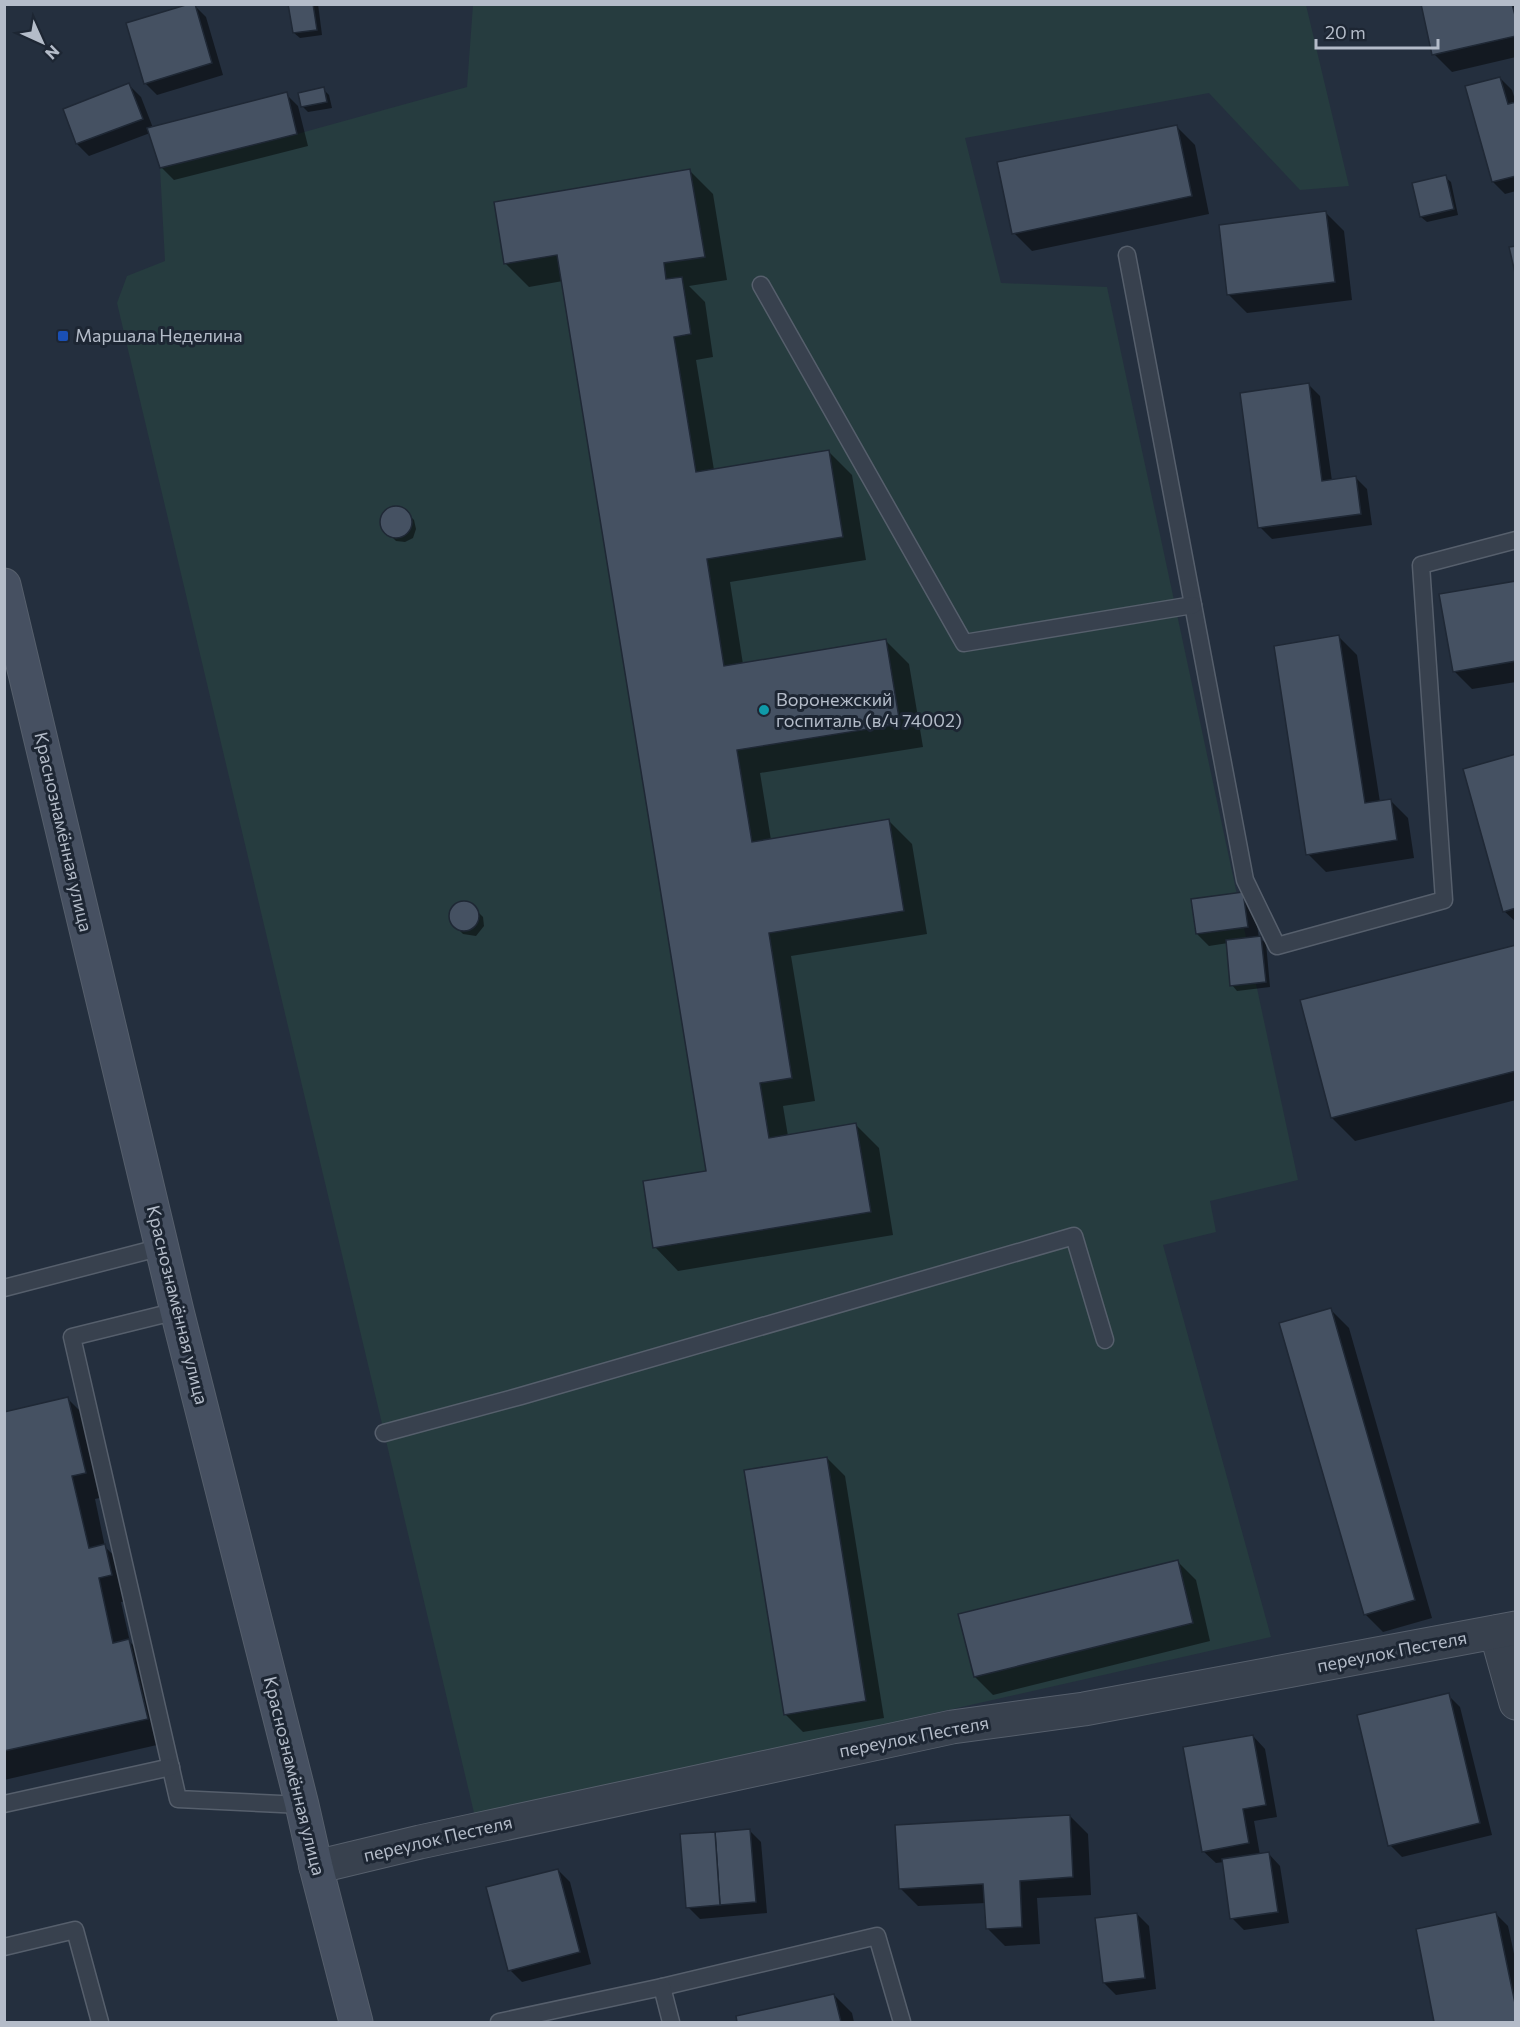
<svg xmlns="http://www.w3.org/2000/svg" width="1520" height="2027" font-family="Commissioner,sans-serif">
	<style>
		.green { fill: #263c3f }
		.shadow { fill: #0007 }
		.building { fill: #455162; stroke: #1f2835; stroke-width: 1.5 }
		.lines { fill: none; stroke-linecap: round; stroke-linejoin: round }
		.lane-casing { stroke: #565f6c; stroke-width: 19 }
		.street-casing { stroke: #565f6c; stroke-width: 35 }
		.secondary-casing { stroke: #565f6c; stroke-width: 35 }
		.lane { stroke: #38414e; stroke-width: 16 }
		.street { stroke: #38414e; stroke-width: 33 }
		.secondary { stroke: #465061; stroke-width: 33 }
		.transit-dot { fill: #1a4fb4; stroke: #1d2633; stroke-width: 2 }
		.culture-dot { fill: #0f9aa8; stroke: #1d2633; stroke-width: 2 }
		.labels { text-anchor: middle; stroke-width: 6; stroke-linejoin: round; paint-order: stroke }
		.poi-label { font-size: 18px; fill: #b4bcc9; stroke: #1d2633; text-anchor: start }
		.street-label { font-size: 18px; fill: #b4bcc9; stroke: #1d2633 }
	</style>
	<rect width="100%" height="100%" fill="#242f3e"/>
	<path class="green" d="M473,5H1306L1349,186L1300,190L1209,93L965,138L1001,283L1107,287L1298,1180L1210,1201L1216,1232L1163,1245L1271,1637L475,1817L117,303L127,276L165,261L160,168L297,134L467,87Z"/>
	<g class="shadow">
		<path d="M290,4H318L322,35L300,38L294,33Z"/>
		<path d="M1423,4H1516V57L1452,72L1434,54Z"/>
		<path d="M194,5L206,17L223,75L157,95L145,83Z"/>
		<path d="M1500,78L1512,90L1516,103V191L1505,194L1493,182Z"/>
		<path d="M129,85L141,97L153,128L286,94L298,106L308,146L174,180L162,168L150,133L89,156L77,144Z"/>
		<path d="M323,89L329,95L332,108L308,112L302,106Z"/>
		<path d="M1177,127L1195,145L1209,214L1032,251L1014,233Z"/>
		<path d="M690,171L713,194L727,280L689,286L705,302L713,357L696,360L714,470L829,452L852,475L866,560L730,582L743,664L886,641L909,664L923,747L760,773L771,840L889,821L912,844L927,934L791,956L815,1101L783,1106L788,1136L856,1125L879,1148L893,1235L678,1271L655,1247L707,1172L563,281L529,287L505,263Z"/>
		<path d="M1445,177L1451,182L1458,215L1427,222L1421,217Z"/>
		<path d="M1326,213L1344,231L1352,300L1247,313L1229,295Z"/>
		<path d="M1308,384L1320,396L1332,481L1355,477L1367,489L1372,525L1272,539L1260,527Z"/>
		<path d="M395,508L404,510L414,520L416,529L413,538L405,542L396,541L383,528L382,523L384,514Z"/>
		<path d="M1516,582V682L1472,689L1454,671Z"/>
		<path d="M1339,637L1357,655L1380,802L1390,800L1408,818L1414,858L1326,872L1308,854Z"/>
		<path d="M1516,755V922L1504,911Z"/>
		<path d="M1242,894L1254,906L1259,938L1266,943L1270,987L1237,991L1232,985L1228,943L1209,946L1197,934Z"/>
		<path d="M461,903L470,904L483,917L484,926L476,936L463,934L450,921L451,911Z"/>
		<path d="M1516,946V1100L1355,1141L1332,1118Z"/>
		<path d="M1331,1310L1349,1328L1432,1618L1383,1632L1365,1614Z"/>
		<path d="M68,1399L91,1422L108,1496L95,1499L105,1547L128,1569L135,1599L121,1602L130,1642L152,1664L170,1742L4,1780V1413Z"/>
		<path d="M827,1458L845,1476L884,1718L803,1732L785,1714Z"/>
		<path d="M1178,1562L1196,1580L1210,1641L993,1695L975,1677Z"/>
		<path d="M1448,1695L1460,1707L1492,1835L1402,1857L1390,1845Z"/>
		<path d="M1253,1736L1265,1749L1277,1817L1254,1821L1260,1855L1268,1853L1280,1866L1289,1923L1244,1930L1232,1918L1224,1862L1216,1863L1203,1851Z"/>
		<path d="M1070,1816L1088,1834L1091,1895L1037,1898L1040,1944L1005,1946L987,1928L986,1903L918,1906L900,1888Z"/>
		<path d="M749,1830L761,1842L767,1913L700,1919L688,1907Z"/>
		<path d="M558,1870L570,1882L591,1964L522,1982L510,1970Z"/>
		<path d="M1137,1914L1149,1926L1156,1989L1116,1995L1104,1983Z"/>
		<path d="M1496,1914L1508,1926L1516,1963V2022H1436L1418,1930Z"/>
		<path d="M834,1995L852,2013L854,2022H739L738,2018Z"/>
	</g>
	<g class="building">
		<path d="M189,4H195L212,63L144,84L126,23Z"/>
		<path d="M288,4H313L317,30L293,33Z"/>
		<path d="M1421,4H1512L1516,19V36L1432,55Z"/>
		<path d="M1500,77L1508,104L1516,102V176L1492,182L1465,86Z"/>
		<path d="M129,83L143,119L76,144L63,109Z"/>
		<path d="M324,87L327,102L301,107L298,93Z"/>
		<path d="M287,92L297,134L160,168L147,128Z"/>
		<path d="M1177,125L1192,196L1012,234L997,162Z"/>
		<path d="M690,169L705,257L664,263L666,279L682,277L691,334L674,337L696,472L829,450L843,537L707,559L724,666L886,639L900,724L737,750L752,842L889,819L904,911L769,933L792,1078L760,1083L769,1138L856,1123L871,1212L653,1248L643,1181L706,1171L557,255L504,264L494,202Z"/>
		<path d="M1446,175L1454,209L1420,217L1412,183Z"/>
		<path d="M1326,211L1335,282L1227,295L1219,225Z"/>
		<path d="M1516,246V277L1509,247Z"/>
		<path d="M1309,383L1322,481L1356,476L1361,514L1258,528L1240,393Z"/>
		<circle cx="396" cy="522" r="16"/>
		<path d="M1516,581V661L1453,672L1439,594Z"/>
		<path d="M1339,635L1365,803L1391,799L1397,840L1306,855L1274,646Z"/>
		<path d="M1516,754V908L1503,912L1463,769Z"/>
		<path d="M1243,892L1248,927L1196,934L1191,899Z"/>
		<circle cx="464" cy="916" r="15"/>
		<path d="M1261,936L1266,982L1230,986L1226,940Z"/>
		<path d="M1516,945V1071L1331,1118L1300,1000Z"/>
		<path d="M1331,1308L1415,1600L1364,1615L1279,1323Z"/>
		<path d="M68,1397L86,1473L72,1476L89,1548L105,1544L112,1575L99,1578L113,1643L129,1639L148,1719L4,1751V1412Z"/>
		<path d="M827,1457L866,1701L784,1715L744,1470Z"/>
		<path d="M1178,1560L1193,1623L974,1677L958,1614Z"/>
		<path d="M1449,1693L1480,1823L1388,1846L1357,1715Z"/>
		<path d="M1253,1735L1266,1805L1243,1809L1249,1843L1202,1852L1183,1747Z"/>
		<path d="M1070,1815L1073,1877L1020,1881L1022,1927L986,1929L983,1884L899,1889L895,1825Z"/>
		<path d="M750,1829L756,1902L720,1905L715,1832Z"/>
		<path d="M715,1832L720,1905L686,1908L680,1834Z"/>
		<path d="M1269,1852L1278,1912L1230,1919L1222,1859Z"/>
		<path d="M558,1869L580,1952L508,1971L486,1887Z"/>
		<path d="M1496,1912L1516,2008V2022H1434L1416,1929Z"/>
		<path d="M1137,1913L1145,1978L1103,1983L1095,1918Z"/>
		<path d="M834,1994L841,2022H737L736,2016Z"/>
	</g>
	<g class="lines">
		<defs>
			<g id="lane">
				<path d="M1127,255L1245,880L1277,946L1444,900L1421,565L1516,540"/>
				<path d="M761,285L964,643L1193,605"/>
				<path d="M4,1288L162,1247"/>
				<path d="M177,1311L72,1337L178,1799L302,1805"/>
				<path d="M384,1433L521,1396L1074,1236L1105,1340"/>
				<path d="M4,1804L171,1767"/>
				<path d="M4,1947L75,1930L100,2022"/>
				<path d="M662,1987L877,1936L902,2022"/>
				<path d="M499,2022L662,1987L671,2022"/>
			</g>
			<g id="street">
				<path d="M1496,1632L1516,1703"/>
				<path d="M316,1867L420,1842L952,1727L1084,1709L1516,1628"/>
			</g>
			<path id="secondary" d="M4,585L177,1311L302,1805L316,1867L356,2022"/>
		</defs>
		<use href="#lane" class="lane-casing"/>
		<use href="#street" class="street-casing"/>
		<use href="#secondary" class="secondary-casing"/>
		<use href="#lane" class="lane"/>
		<use href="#street" class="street"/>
		<use href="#secondary" class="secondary"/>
	</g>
	<rect class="transit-dot" x="57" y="330" width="12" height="12" rx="3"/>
	<circle class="culture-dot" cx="764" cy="710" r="6"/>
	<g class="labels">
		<g class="poi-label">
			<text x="75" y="342">Маршала Неделина</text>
			<text x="776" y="706">Воронежский<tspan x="776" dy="21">госпиталь (в/ч 74002)</tspan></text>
		</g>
		<g class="street-label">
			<text transform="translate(63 832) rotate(77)" y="6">Краснознамённая улица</text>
			<text transform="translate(177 1305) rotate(76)" y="6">Краснознамённая улица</text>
			<text transform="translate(1392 1652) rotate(-11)" y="6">переулок Пестеля</text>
			<text transform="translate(914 1737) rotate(-11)" y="6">переулок Пестеля</text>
			<text transform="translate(294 1776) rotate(76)" y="6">Краснознамённая улица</text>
			<text transform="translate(438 1839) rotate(-13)" y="6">переулок Пестеля</text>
		</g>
	</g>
	<rect width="1520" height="2027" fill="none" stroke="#b4bcc9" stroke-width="12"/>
	<g transform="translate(42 42) rotate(135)" stroke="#1d2633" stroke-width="4.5" paint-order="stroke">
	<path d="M0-4.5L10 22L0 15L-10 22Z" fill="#b4bcc9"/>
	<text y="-9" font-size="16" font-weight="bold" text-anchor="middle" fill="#b4bcc9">N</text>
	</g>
	<path d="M1316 39v9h122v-9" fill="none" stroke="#b4bcc9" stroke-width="3"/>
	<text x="1325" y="39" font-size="18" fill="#b4bcc9" stroke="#1d2633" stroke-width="4.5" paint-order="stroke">20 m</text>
</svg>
